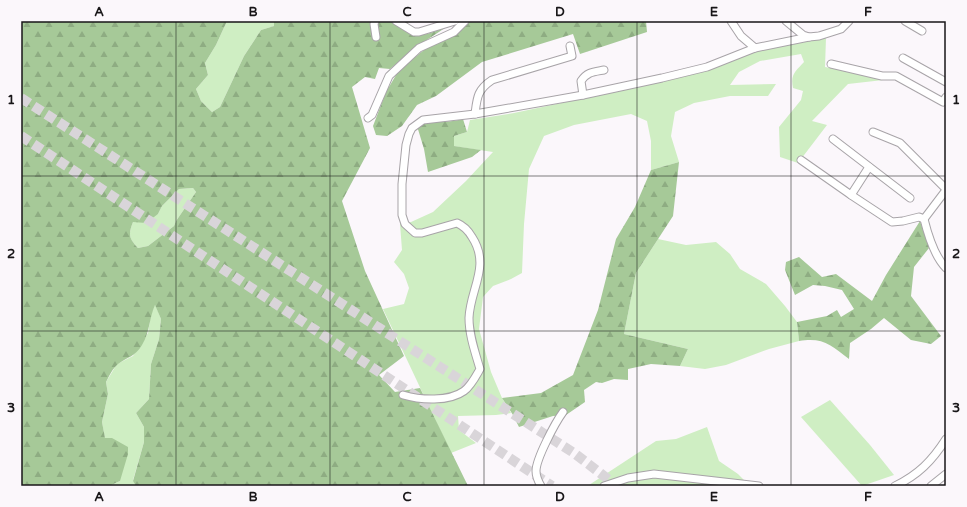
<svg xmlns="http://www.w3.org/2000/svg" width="967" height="507" font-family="'Varela Round',sans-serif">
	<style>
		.grass { fill: #cfeec3 }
		.forest { fill: url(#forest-firs); fill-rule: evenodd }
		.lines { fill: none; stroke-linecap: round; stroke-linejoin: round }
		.highway-tunnel { stroke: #d9d5d9; stroke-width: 10; stroke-dasharray: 10 5; stroke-linecap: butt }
		.minor-casing { stroke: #a8a4a8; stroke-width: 9 }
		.minor { stroke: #fff; stroke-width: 7 }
		.grid { fill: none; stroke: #181618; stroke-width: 1; stroke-opacity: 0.55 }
		.neatline { fill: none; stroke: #181618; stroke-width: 1.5 }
		.grid-label { font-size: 13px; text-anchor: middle; font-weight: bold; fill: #181618 }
	</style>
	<defs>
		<pattern id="forest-firs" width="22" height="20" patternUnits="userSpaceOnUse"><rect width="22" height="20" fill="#a6c998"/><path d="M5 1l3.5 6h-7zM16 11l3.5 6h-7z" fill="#8eac82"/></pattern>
	</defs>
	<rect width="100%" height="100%" fill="#fbf7fb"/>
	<g class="grass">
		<path d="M227,21H274V26L261,30L244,56L220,107L212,112L201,101L196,89L208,75L205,63L216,45Z"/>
		<path d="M826,38L825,67L892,79L848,84L812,121L827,125L798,163L780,157L779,127L801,100L803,91L793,88C790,74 796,71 804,62L801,54L760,61L739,72L730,85L776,84L768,96H730L694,103L675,112L671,136L679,162L651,170V141L647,121L631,114L574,125L544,136L529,169L524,224L522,273L511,279L493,286L483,297L479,329L491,372L502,398L511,413L496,415L458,416L459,430L476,443L451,453L383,309L404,304L409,288L404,274L394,262L402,250L400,224L411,222L433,212L466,181L493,152L453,146L454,136L467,132L470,120L514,113L646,85L753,52Z"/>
		<path d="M193,188L196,192L176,221L174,226L148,246L138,248C129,238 128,235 133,222L158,214L162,206L179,189Z"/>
		<path d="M658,239L686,245L716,242L730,254L740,269L766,284L785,306L797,322L799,341L769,349L726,365L705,369L680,366L688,349L624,334L636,273Z"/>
		<path d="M155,304L161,319L159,339L151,364L149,399L136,413L144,427V442L133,480L136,486H109L120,481L105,439L102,422L108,394L106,382L117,364L133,356L148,333L151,314Z"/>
		<path d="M830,400L870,445L894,475L862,486L801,417Z"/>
		<path d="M707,427L719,461L738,474L750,486H589V485L656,441L676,439Z"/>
	</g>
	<g class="forest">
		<path d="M21,21H227L216,45L205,63L208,75L196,89L201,101L212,112L220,107L244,56L261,30L274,26V21H407L413,35L427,34L445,28L416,47L390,69L379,68L375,79L365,77L352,87L370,148L342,201L365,271L404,356L379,375L395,392L420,388L468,486H136L133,481L144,442V427L136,413L149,399L151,364L159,339L161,319L155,305C149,318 150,332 142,345C135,357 127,357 118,364C113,368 109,376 106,382L108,394L102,422L105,438H112L128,447V454L120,481L109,486H21ZM193,188L196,192L176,221L174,226L148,246L138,248C129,238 128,235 133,222L146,223L158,214L162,206L179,189Z"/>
		<path d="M469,21H646L647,32L580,54L573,34L482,62L436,96L417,105L402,126L387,136L376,135L373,126L386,92L399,70L429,46L455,28Z"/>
		<path d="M425,117C440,122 448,123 463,119L467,132L454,136V146L481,150L472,157L428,172L424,149L417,126Z"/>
		<path d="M679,162L673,216L636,273L624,334L688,349L680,366L651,364L628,369V380L614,379L602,383L596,382L584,390L585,402L566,415L553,416L519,427L513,415L502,398L541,393L573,375L598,310L616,239L635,207L651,170Z"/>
		<path d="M920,221L929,248L914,267L911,296L941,336L931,344L911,340L884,318L871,329L850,343L849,359C831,345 823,337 799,341L797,322L827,316L837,310L841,317L854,309L842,290L825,286L813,285L795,295L785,270L786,262L799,257L822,277L836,274L872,301L886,275Z"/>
	</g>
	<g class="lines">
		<g class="highway-tunnel">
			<path d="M21,98L574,453L617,486"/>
			<path d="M21,136L552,486"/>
		</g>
		<defs>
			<g id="minor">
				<path d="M375,21L374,24L376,37"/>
				<path d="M396,21L414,32H419L455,21"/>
				<path d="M731,21L741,36L755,48"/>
				<path d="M786,21L803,35L809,37L819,36L841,29L849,21"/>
				<path d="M905,21L922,31"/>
				<path d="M903,58L946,82"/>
				<path d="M831,64L882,76H896L943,102L946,97"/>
				<path d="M583,95L581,81C587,72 593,72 604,70"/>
				<path d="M475,114C477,98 477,90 492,80L572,56L570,46"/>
				<path d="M368,118L372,115L389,76L419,48L454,32L465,21"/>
				<path d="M873,132L900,143L946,189"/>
				<path d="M833,139L910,198"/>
				<path d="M801,160L851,195L892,222L903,221L919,217L924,219"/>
				<path d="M851,195L869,167"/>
				<path d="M924,219C928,235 934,256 946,268"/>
				<path d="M924,219L946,190"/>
				<path d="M403,395C420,400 449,402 464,391C471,386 476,376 480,369C475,352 469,335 469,318C470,289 491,266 472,237C468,230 464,226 457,223L422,233H415L405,224L402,215V184L406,145L409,134L412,128L423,120L475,114L583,95L662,78L707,67L755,48L809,37"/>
				<path d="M541,486C538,481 536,477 536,471C536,459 555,423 563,412"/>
				<path d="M604,486L628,478L654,474L759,486"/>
				<path d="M895,486C918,475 932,461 946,439"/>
				<path d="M931,486L946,474"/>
			</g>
		</defs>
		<use href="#minor" class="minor-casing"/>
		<use href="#minor" class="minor"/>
	</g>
	<path class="grid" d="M176,21V486M330,21V486M484,21V486M637,21V486M791,21V486M21,176H946M21,331H946"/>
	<rect width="967" height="507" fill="none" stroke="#fbf7fb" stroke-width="44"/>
	<rect x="22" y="22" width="923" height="463" class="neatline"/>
	<g class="grid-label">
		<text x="99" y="16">A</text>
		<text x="253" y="16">B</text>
		<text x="407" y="16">C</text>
		<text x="560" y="16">D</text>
		<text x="714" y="16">E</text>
		<text x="868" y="16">F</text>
		<text x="11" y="104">1</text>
		<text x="956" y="104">1</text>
		<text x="11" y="258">2</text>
		<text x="956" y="258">2</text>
		<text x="11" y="412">3</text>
		<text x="956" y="412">3</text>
		<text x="99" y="501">A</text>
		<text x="253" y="501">B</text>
		<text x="407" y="501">C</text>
		<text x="560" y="501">D</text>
		<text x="714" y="501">E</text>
		<text x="868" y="501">F</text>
	</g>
</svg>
